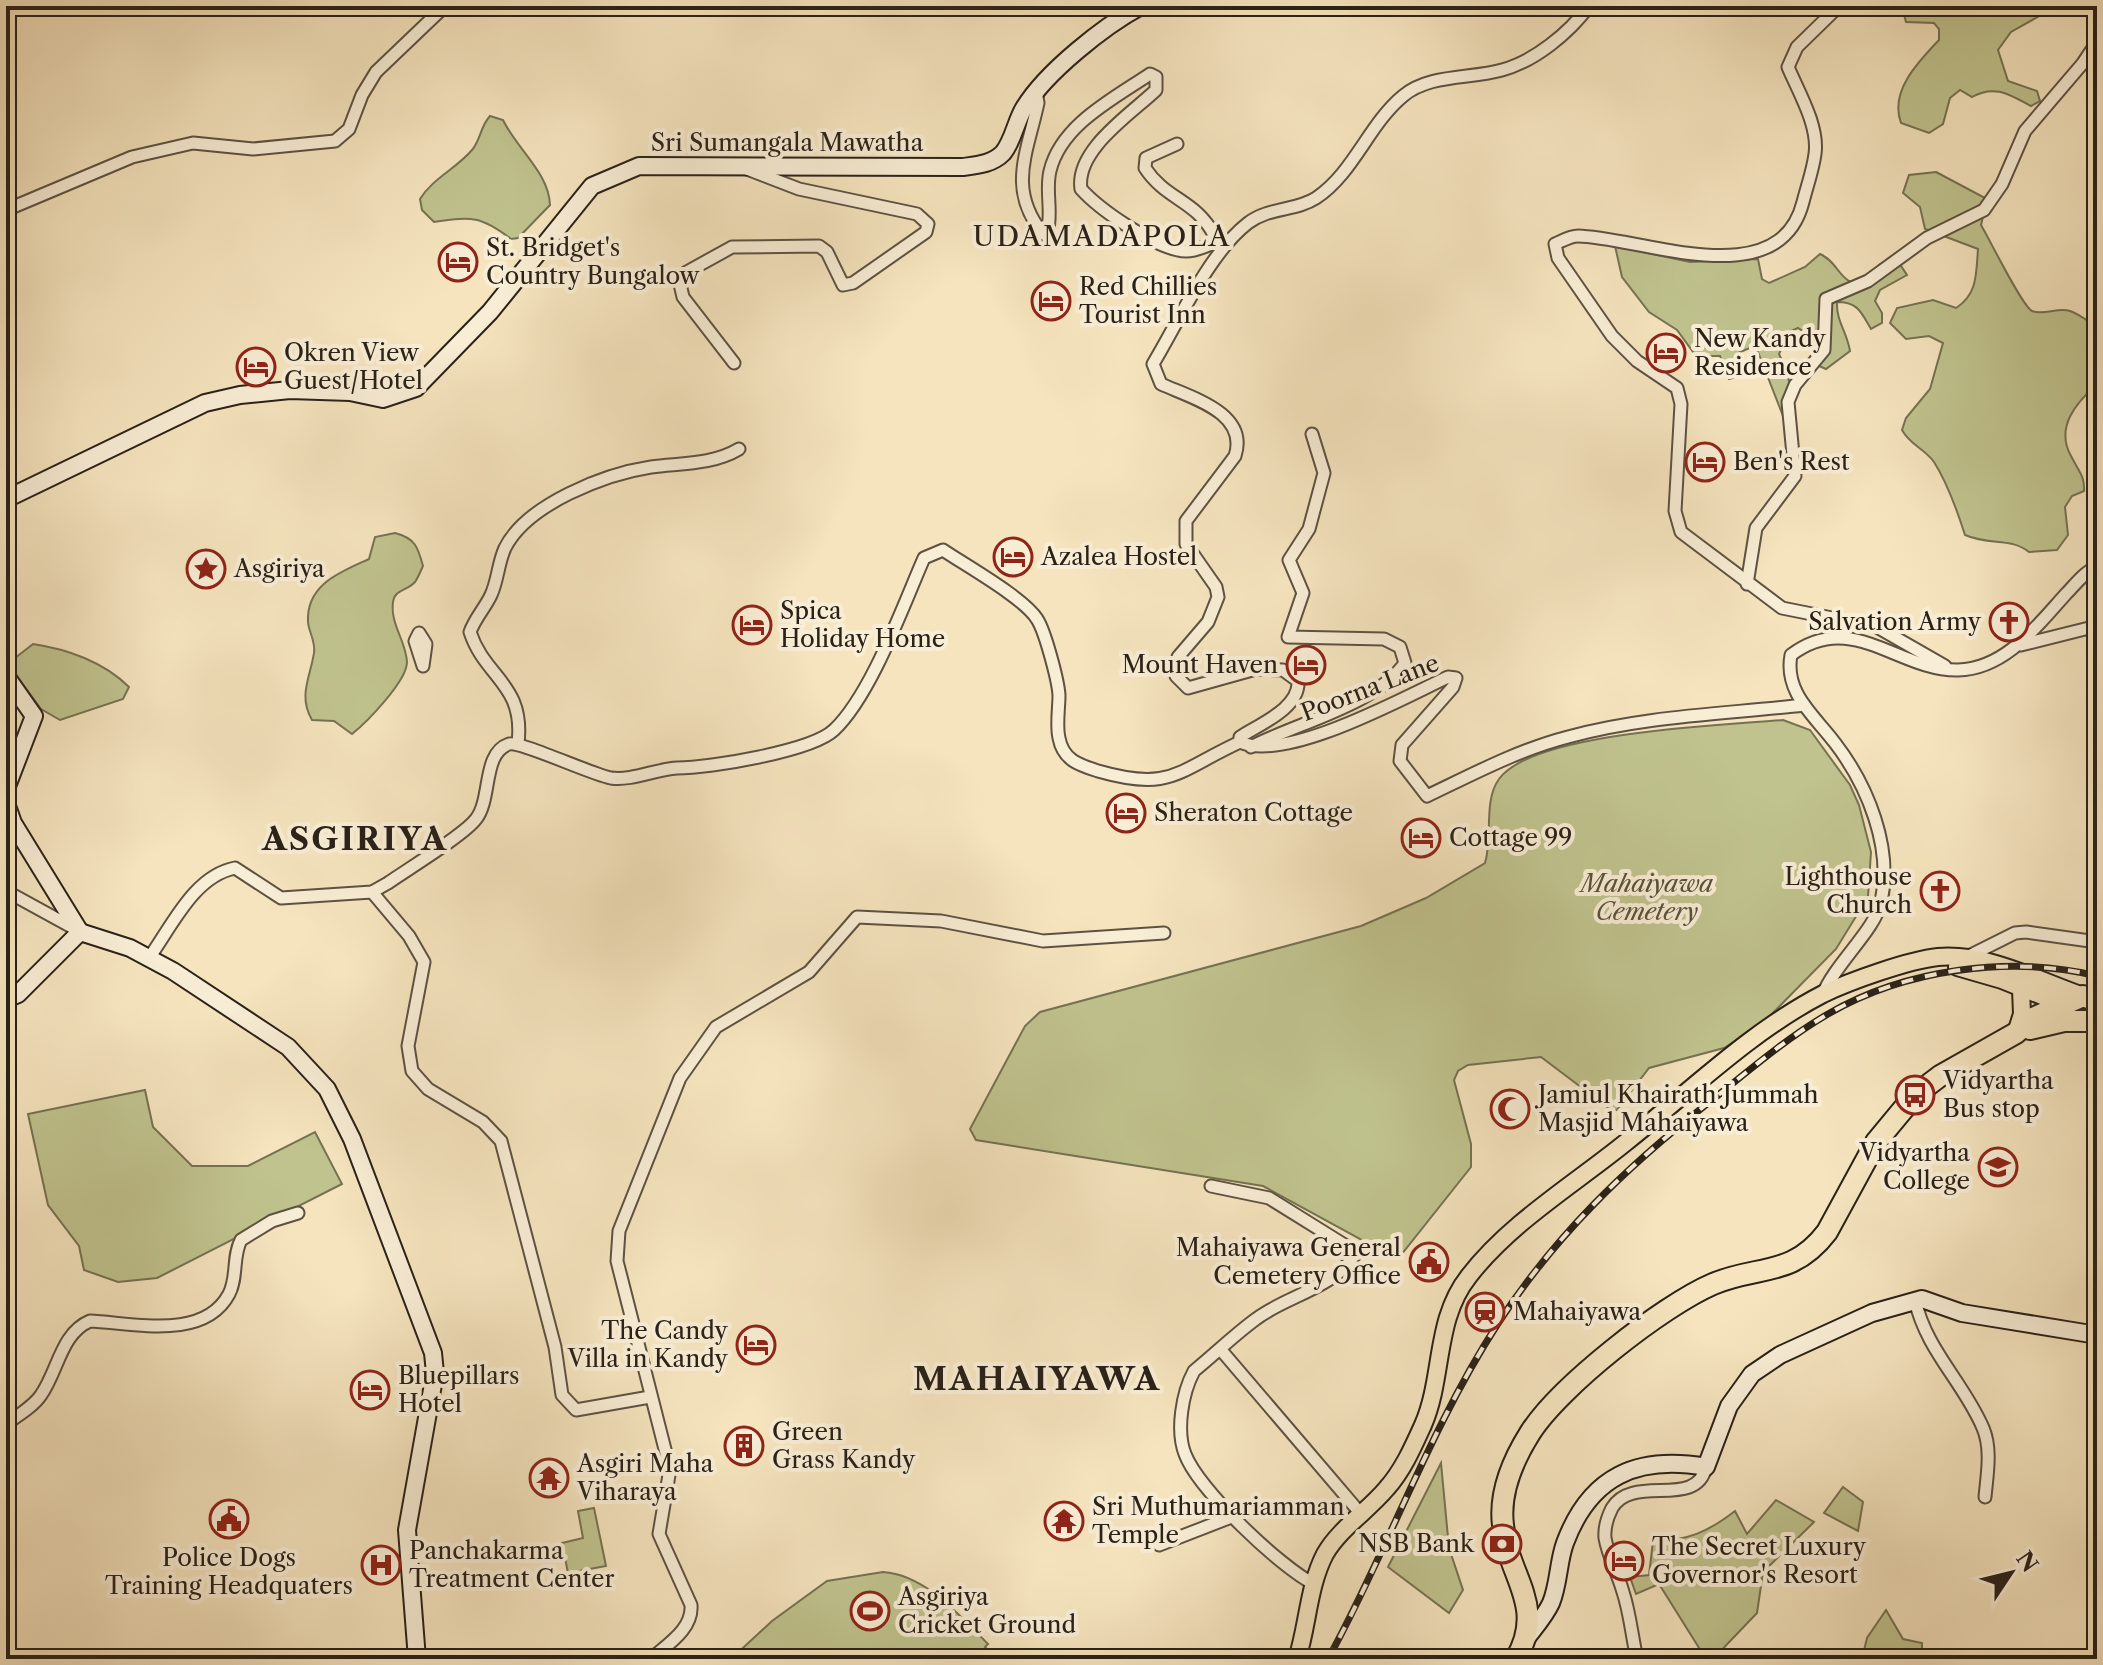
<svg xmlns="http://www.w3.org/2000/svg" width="2103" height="1665" font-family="'Libre Caslon Text',serif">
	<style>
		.green { fill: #c0c38e; stroke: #757253; stroke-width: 2 }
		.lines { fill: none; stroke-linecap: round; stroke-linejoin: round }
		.street-casing { stroke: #5d5242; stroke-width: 15 }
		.secondary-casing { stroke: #2a2118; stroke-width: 20 }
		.primary-casing { stroke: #2a2118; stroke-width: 20 }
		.highway-casing { stroke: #2a2118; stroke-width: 24 }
		.street { stroke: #f8edd5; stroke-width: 11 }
		.secondary { stroke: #f8edd5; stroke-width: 16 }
		.primary { stroke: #f5e4be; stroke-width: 16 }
		.highway { stroke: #f5e4be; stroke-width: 20 }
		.rail-casing { stroke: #2a2118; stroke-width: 7 }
		.rail { stroke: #f8edd5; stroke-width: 4; stroke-dasharray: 12; stroke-linecap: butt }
		.labels { text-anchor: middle; stroke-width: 8; stroke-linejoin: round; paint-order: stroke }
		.street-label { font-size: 24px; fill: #2a2118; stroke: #f8edd5 }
		.poi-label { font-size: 24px; fill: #2a2118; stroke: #f8edd5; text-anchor: start }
		.park-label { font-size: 24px; font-style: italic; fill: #57523b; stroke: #f8edd5 }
		.quarter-label { font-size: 28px; letter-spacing: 2px; fill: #2a2118; stroke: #f8edd5 }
		.district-label { font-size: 32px; font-weight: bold; letter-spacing: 2px; fill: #2a2118; stroke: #f8edd5 }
	</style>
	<rect width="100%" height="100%" fill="#f5e4be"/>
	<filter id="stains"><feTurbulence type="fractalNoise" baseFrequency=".0025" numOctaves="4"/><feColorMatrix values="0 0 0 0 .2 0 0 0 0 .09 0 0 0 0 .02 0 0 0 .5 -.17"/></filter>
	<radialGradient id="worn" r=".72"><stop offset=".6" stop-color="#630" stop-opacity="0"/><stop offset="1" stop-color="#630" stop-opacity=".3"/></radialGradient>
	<g class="green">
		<path d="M1907,6H2057L2011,32L1998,50L2008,81L2037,91L2040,101L2031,106C2010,95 1995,84 1972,97L1960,90L1950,98L1943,124L1929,133L1901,123C1889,91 1919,61 1939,40V29L1934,23L1906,22L1903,11Z"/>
		<path d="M490,116L503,120C517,149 549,173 550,205L518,238L511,239C480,215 471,217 434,222L422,210L420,199C433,178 457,168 472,150C481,139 480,127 490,116Z"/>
		<path d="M1936,172L1987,199L1981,225C1990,240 2022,306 2032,311C2043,316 2058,307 2070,311C2079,314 2089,322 2097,327V384C2076,403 2055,427 2071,456C2078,470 2085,476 2084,491L2072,496L2065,507L2068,535L2057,550L2029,552C2010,537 1991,546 1965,535C1957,510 1948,484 1934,462C1925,449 1910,445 1902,430L1906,418L1930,389L1943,343L1929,336L1906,339L1890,323L1897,308L1933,300L1956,308C1978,294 1976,273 1978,249L1925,229L1920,207L1903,193L1909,175Z"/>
		<path d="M1615,246L1690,262L1758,259L1762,279L1769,283L1805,267L1820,254C1841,263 1839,288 1867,283L1879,265L1890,259L1901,266L1907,275L1880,290L1875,301L1882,313V323L1871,329C1861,312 1858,302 1837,302C1836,321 1847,332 1850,351L1826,369L1819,366L1816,340L1798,328L1789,332L1779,354C1789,375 1794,392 1789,415L1783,416L1758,352L1752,347L1738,353L1737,377L1729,379L1720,356H1696L1677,330L1649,312L1622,277Z"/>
		<path d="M395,533C415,538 418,547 423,566C421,570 418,578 415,582C407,591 395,589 393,602C390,624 406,641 407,662C407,681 367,722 352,734L334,721L312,720C298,696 310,678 314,653C316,642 309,633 308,622C306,584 341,572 369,559L375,537Z"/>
		<path d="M33,644C67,649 104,662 129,687L123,699L60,720L41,709L12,670L15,658Z"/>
		<path d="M1783,720L1810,730L1850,785L1859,805L1871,852L1868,897L1836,949L1761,1025L1724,1048L1649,1068L1617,1110L1610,1109L1541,1057L1468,1065L1458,1071L1454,1080L1471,1144V1167L1401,1255L1391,1256L1263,1186L976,1140L970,1129L1025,1026L1040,1012L1361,926L1426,898L1485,863C1493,837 1483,801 1499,779C1533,732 1724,725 1783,720Z"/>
		<path d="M145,1090L153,1127L192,1166H248L315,1132L342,1184L157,1278L118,1282L84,1270L79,1246L48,1205L28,1114Z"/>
		<path d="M1441,1463L1449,1548L1463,1590L1449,1613L1388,1567Z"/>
		<path d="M1843,1487L1863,1502L1858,1531L1824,1513Z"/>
		<path d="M1776,1500L1814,1522L1763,1572L1757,1613L1713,1659H1706L1659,1584L1636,1594L1630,1577L1649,1575L1653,1541C1687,1541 1708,1532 1735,1511L1747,1534Z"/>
		<path d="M594,1508L606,1566L568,1573L562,1543L583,1538L578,1511Z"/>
		<path d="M883,1572C926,1575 960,1616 988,1644L985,1647L997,1659H731L772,1621L827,1581Z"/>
		<path d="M1886,1610L1903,1639L1922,1643V1659H1862L1867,1638Z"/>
	</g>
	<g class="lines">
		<defs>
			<g id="street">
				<path d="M1365,6L1371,9L1381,6"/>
				<path d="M1589,6C1569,33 1535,61 1502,70C1470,79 1429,74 1403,96C1369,124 1353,174 1316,198C1296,211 1269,207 1248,223C1209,253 1179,321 1153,364L1161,384C1192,398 1249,413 1235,456L1186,521V544L1216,587L1218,597L1208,622L1178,657L1176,676L1188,688L1256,669L1283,670L1298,681C1300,708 1260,724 1240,737V742C1285,763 1403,698 1448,677L1456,678L1453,687L1402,745L1400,761L1427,796C1473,774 1518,750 1568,737C1644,716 1726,714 1804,705"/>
				<path d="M1839,6L1797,47L1788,67C1799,93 1819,126 1815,154C1813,170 1807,186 1803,202C1779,297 1640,237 1578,236C1570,236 1562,241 1555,244L1558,258L1612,336L1637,361L1677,388L1681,404L1675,511L1681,532L1782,608L1877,627L1945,666"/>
				<path d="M1036,91L1038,103C1027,154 1007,189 1043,234L1047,233C1053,213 1045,191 1050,171C1061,125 1113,99 1150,74L1156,77V90C1131,114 1075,150 1081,189C1100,210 1150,244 1178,250C1189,253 1199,249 1209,245L1214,235C1196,200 1166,200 1145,168L1146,158L1177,144"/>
				<path d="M6,210L132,157L193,143L253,149L335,141L349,129L362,95L376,72L445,6"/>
				<path d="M734,363L683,297L680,284L685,273L732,247L819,246L827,252L843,285L853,283L926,232L928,224L917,214L799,189L747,169"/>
				<path d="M1747,584L1756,528L1795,476L1788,402L1795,385L1824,350L1826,299L1868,281L1927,238L1984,210L2002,184L2025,131L2083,63L2097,42"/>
				<path d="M419,633L426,644L423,666L415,641Z"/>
				<path d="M2021,645L2097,626"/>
				<path d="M518,743C525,684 485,678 470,632C475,618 485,608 491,595C498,580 498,563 505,548C527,504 605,474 651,467C681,463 712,465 739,449"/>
				<path d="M1251,747C1296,723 1376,705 1405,663L1400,647L1384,639L1288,637L1303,593L1289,560L1309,529L1324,473L1312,434"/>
				<path d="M6,891L79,931"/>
				<path d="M372,892L409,936L424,962L408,1046L412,1071L428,1089L483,1122L501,1141L555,1347L562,1395L576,1410L650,1397"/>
				<path d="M1967,957L2015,933L2026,932L2097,942"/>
				<path d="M149,958C172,926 194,876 235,868L281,898L372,892L388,883C408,869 464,835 476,819C492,799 482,753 509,744C521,741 590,774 611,778C632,781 656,769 677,768C710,768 812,751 834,730C871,695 903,606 924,558L943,550C965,565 1024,598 1037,619C1045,631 1058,680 1059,695C1059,709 1056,725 1059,738C1063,760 1079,765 1098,771C1171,792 1177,771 1240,742"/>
				<path d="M1823,994C1835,964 1875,930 1881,902C1893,848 1868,786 1835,743C1814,715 1784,693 1791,655C1852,609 1898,671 1958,670C2005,669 2037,626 2065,595C2075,585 2084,572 2097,567"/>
				<path d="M1211,1186L1269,1198L1351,1249L1354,1256C1332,1289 1286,1296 1256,1319C1234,1335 1215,1354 1194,1371C1182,1393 1176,1431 1185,1454C1198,1489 1280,1567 1314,1584"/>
				<path d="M1915,1300C1926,1350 1964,1383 1983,1428C1992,1449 1987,1475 1985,1497"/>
				<path d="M1221,1350L1361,1514"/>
				<path d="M6,1424C17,1416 33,1407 41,1395C58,1371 61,1333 90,1321C133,1323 204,1341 229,1294C238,1277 232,1257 241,1240L272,1221L298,1213"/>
				<path d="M1159,1545L1234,1516"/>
				<path d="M651,1659C668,1644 693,1629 691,1605L659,1534L670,1469L617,1261L619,1231L680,1078L716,1027L809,972L857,917L941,921L1043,941L1164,933"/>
				<path d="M1637,1659C1632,1637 1630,1613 1623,1592C1618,1574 1608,1556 1605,1538C1604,1527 1607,1518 1612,1508C1633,1473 1696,1510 1706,1467"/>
			</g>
			<g id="secondary">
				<path d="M6,499L205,403L240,395L290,390L350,392L383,399L416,388L490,312L592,186L639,166L963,167C978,165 992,164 1003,153C1013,141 1016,121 1024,108C1046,72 1104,26 1141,6"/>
				<path d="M6,676L34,716L6,789"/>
				<path d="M6,803L13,823L80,932"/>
				<path d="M80,932L130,948L173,971L288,1047L327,1089L352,1139L433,1353L435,1373L407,1530L417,1659"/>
				<path d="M6,999L18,994L80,932"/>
				<path d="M1526,1639C1535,1627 1545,1616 1551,1603C1559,1584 1558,1562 1565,1543C1590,1476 1637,1455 1706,1467L1729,1406L1752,1374L1780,1355L1872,1313L1922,1299L1962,1313L2097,1335"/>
			</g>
			<g id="primary">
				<path d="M1957,967L2002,980L2062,1004"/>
				<path d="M2016,1033L2022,1014L2021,989"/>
				<path d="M1297,1659C1308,1625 1308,1587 1325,1554C1340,1528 1368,1511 1387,1488C1403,1470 1413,1447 1423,1425C1444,1377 1434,1320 1469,1276C1510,1223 1573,1185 1625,1143C1688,1093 1751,1031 1823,994C1850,981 1909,960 1938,957C1988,953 2037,980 2083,996"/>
			</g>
			<g id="highway">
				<path d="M2030,1029L2064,1021H2097"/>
				<path d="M1516,1659C1547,1605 1507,1576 1503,1525C1499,1493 1513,1460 1530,1433C1559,1387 1662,1306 1713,1284C1757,1265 1792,1278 1827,1232L1876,1142L1915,1095L1940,1076L2016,1033L2033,1018L2083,996L2097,1001"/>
			</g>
		</defs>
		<use href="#street" class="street-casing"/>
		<use href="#secondary" class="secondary-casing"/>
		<use href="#primary" class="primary-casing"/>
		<use href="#highway" class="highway-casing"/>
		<use href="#street" class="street"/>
		<use href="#secondary" class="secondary"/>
		<use href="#primary" class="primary"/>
		<use href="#highway" class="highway"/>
		<defs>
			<path id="rail" d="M1328,1659C1388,1550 1429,1430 1497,1325C1554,1237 1625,1168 1707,1104C1746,1073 1785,1039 1828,1014C1905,969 2011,955 2097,976"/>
		</defs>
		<use href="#rail" class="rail-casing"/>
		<use href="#rail" class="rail"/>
	</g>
	<defs>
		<symbol id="hotel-ring" viewBox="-11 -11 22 22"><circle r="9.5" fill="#f8edd5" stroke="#8f2418" stroke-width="1.5"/><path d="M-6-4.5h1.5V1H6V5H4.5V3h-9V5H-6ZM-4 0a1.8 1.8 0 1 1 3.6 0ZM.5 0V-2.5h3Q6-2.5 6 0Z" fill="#8f2418"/></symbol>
		<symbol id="sight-ring" viewBox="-11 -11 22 22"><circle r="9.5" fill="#f8edd5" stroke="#8f2418" stroke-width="1.5"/><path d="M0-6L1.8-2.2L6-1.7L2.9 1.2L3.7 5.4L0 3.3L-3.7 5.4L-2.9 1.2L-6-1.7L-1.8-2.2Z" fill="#8f2418"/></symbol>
		<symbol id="church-ring" viewBox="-11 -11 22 22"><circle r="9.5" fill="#f8edd5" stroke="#8f2418" stroke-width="1.5"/><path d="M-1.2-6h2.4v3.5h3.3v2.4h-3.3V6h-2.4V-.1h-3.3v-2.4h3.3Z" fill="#8f2418"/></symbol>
		<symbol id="bus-ring" viewBox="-11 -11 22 22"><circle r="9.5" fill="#f8edd5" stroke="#8f2418" stroke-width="1.5"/><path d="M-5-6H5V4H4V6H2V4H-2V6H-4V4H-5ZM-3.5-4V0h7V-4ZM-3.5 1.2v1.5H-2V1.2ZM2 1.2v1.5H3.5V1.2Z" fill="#8f2418"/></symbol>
		<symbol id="mosque-ring" viewBox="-11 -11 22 22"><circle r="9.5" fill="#f8edd5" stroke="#8f2418" stroke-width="1.5"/><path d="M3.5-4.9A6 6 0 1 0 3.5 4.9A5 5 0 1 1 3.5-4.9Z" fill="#8f2418"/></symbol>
		<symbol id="school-ring" viewBox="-11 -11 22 22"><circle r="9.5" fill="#f8edd5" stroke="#8f2418" stroke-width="1.5"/><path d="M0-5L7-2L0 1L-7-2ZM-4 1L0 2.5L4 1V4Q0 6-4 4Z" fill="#8f2418"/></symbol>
		<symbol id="civic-ring" viewBox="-11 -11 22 22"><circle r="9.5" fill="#f8edd5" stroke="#8f2418" stroke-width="1.5"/><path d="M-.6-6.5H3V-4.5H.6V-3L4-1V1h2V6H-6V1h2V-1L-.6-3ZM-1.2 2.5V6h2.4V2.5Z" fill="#8f2418"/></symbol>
		<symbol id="station-ring" viewBox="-11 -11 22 22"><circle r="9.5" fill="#f8edd5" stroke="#8f2418" stroke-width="1.5"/><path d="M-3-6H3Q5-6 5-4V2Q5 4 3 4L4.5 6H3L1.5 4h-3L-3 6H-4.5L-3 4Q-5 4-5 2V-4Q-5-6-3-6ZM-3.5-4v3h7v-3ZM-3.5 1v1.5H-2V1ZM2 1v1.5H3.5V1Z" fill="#8f2418"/></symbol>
		<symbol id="building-ring" viewBox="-11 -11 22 22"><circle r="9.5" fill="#f8edd5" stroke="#8f2418" stroke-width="1.5"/><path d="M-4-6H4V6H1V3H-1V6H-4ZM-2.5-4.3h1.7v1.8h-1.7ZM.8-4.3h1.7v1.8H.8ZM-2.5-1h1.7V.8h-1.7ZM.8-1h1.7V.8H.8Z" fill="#8f2418"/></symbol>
		<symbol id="temple-ring" viewBox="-11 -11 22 22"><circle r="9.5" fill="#f8edd5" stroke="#8f2418" stroke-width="1.5"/><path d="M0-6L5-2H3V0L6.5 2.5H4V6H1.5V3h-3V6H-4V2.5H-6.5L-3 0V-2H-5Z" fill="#8f2418"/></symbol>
		<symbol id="bank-ring" viewBox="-11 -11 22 22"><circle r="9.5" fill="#f8edd5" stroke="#8f2418" stroke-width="1.5"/><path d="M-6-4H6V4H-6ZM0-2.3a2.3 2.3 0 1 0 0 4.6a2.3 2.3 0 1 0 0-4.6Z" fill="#8f2418"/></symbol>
		<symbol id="hospital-ring" viewBox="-11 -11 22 22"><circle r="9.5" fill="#f8edd5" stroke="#8f2418" stroke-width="1.5"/><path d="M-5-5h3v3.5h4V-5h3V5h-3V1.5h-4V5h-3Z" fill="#8f2418"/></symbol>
		<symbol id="stadium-ring" viewBox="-11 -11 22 22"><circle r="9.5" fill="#f8edd5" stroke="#8f2418" stroke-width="1.5"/><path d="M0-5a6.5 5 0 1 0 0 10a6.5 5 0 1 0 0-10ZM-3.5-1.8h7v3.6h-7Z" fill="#8f2418"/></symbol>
	</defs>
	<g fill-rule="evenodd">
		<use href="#hotel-ring" x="436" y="240" width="44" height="44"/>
		<use href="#hotel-ring" x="1029" y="279" width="44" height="44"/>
		<use href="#hotel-ring" x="1644" y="331" width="44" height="44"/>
		<use href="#hotel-ring" x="234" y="345" width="44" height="44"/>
		<use href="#hotel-ring" x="1683" y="440" width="44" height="44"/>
		<use href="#hotel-ring" x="991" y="535" width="44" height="44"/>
		<use href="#sight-ring" x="184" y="547" width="44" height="44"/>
		<use href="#church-ring" x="1987" y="600" width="44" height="44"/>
		<use href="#hotel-ring" x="730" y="603" width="44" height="44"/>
		<use href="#hotel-ring" x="1284" y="643" width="44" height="44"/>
		<use href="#hotel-ring" x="1104" y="791" width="44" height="44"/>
		<use href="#hotel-ring" x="1399" y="816" width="44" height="44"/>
		<use href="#church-ring" x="1918" y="869" width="44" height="44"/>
		<use href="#bus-ring" x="1893" y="1073" width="44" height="44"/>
		<use href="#mosque-ring" x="1488" y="1087" width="44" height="44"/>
		<use href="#school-ring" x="1976" y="1145" width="44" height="44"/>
		<use href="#civic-ring" x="1407" y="1240" width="44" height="44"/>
		<use href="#station-ring" x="1463" y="1290" width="44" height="44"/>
		<use href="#hotel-ring" x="734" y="1323" width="44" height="44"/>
		<use href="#hotel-ring" x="348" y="1368" width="44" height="44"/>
		<use href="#building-ring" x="722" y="1424" width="44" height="44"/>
		<use href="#temple-ring" x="527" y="1456" width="44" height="44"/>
		<use href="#civic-ring" x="207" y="1497" width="44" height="44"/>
		<use href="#temple-ring" x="1042" y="1499" width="44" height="44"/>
		<use href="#bank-ring" x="1480" y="1522" width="44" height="44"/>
		<use href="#hotel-ring" x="1602" y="1539" width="44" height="44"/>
		<use href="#hospital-ring" x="359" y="1543" width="44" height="44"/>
		<use href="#stadium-ring" x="848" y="1589" width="44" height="44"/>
	</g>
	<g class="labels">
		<g class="street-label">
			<text x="787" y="151">Sri Sumangala Mawatha</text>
			<text transform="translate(1370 688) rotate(-21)" y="8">Poorna Lane</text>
		</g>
		<g class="poi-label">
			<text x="486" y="256">St. Bridget's<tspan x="486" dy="28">Country Bungalow</tspan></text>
			<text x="1079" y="295">Red Chillies<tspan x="1079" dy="28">Tourist Inn</tspan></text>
			<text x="1694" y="347">New Kandy<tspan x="1694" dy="28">Residence</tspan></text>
			<text x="284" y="361">Okren View<tspan x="284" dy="28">Guest/Hotel</tspan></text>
			<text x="1733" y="470">Ben's Rest</text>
			<text x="1041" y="565">Azalea Hostel</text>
			<text x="234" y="577">Asgiriya</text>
			<text x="780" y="619">Spica<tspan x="780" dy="28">Holiday Home</tspan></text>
			<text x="1981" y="630" text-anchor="end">Salvation Army</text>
			<text x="1278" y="673" text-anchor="end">Mount Haven</text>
			<text x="1154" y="821">Sheraton Cottage</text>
			<text x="1449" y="846">Cottage 99</text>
			<text x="1912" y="885" text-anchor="end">Lighthouse<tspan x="1912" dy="28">Church</tspan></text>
			<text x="1943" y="1089">Vidyartha<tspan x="1943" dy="28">Bus stop</tspan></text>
			<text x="1538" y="1103">Jamiul Khairath Jummah<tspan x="1538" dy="28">Masjid Mahaiyawa</tspan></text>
			<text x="1970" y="1161" text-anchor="end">Vidyartha<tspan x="1970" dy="28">College</tspan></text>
			<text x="1401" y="1256" text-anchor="end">Mahaiyawa General<tspan x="1401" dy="28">Cemetery Office</tspan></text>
			<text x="1513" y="1320">Mahaiyawa</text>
			<text x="728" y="1339" text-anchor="end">The Candy<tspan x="728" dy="28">Villa in Kandy</tspan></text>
			<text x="398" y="1384">Bluepillars<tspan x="398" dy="28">Hotel</tspan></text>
			<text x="772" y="1440">Green<tspan x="772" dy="28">Grass Kandy</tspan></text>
			<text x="577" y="1472">Asgiri Maha<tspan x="577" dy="28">Viharaya</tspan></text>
			<text x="1092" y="1515">Sri Muthumariamman<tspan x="1092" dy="28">Temple</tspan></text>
			<text x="1474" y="1552" text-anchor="end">NSB Bank</text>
			<text x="1652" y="1555">The Secret Luxury<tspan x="1652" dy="28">Governor's Resort</tspan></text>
			<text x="409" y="1559">Panchakarma<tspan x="409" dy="28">Treatment Center</tspan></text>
			<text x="229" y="1566" text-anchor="middle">Police Dogs<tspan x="229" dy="28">Training Headquaters</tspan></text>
			<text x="898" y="1605">Asgiriya<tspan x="898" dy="28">Cricket Ground</tspan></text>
		</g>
		<g class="park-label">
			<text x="1647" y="892">Mahaiyawa<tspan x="1647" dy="28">Cemetery</tspan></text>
		</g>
		<g class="quarter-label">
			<text x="1102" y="246">UDAMADAPOLA</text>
		</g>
		<g class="district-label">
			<text x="355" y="850">ASGIRIYA</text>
			<text x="1037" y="1390">MAHAIYAWA</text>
		</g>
	</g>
	<rect width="2103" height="1665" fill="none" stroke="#f5e4be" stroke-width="32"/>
	<rect x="8" y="8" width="2087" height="1649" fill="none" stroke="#2a2118" stroke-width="4"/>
	<rect x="16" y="16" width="2071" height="1633" fill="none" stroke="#2a2118" stroke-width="2"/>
	<g transform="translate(2011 1573) rotate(55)" stroke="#f8edd5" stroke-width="6" paint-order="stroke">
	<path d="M0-6L14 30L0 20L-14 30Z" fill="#2a2118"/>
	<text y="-12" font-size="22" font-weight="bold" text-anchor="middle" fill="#2a2118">N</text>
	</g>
	<rect width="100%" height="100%" filter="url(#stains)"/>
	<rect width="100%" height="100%" fill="url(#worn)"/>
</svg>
